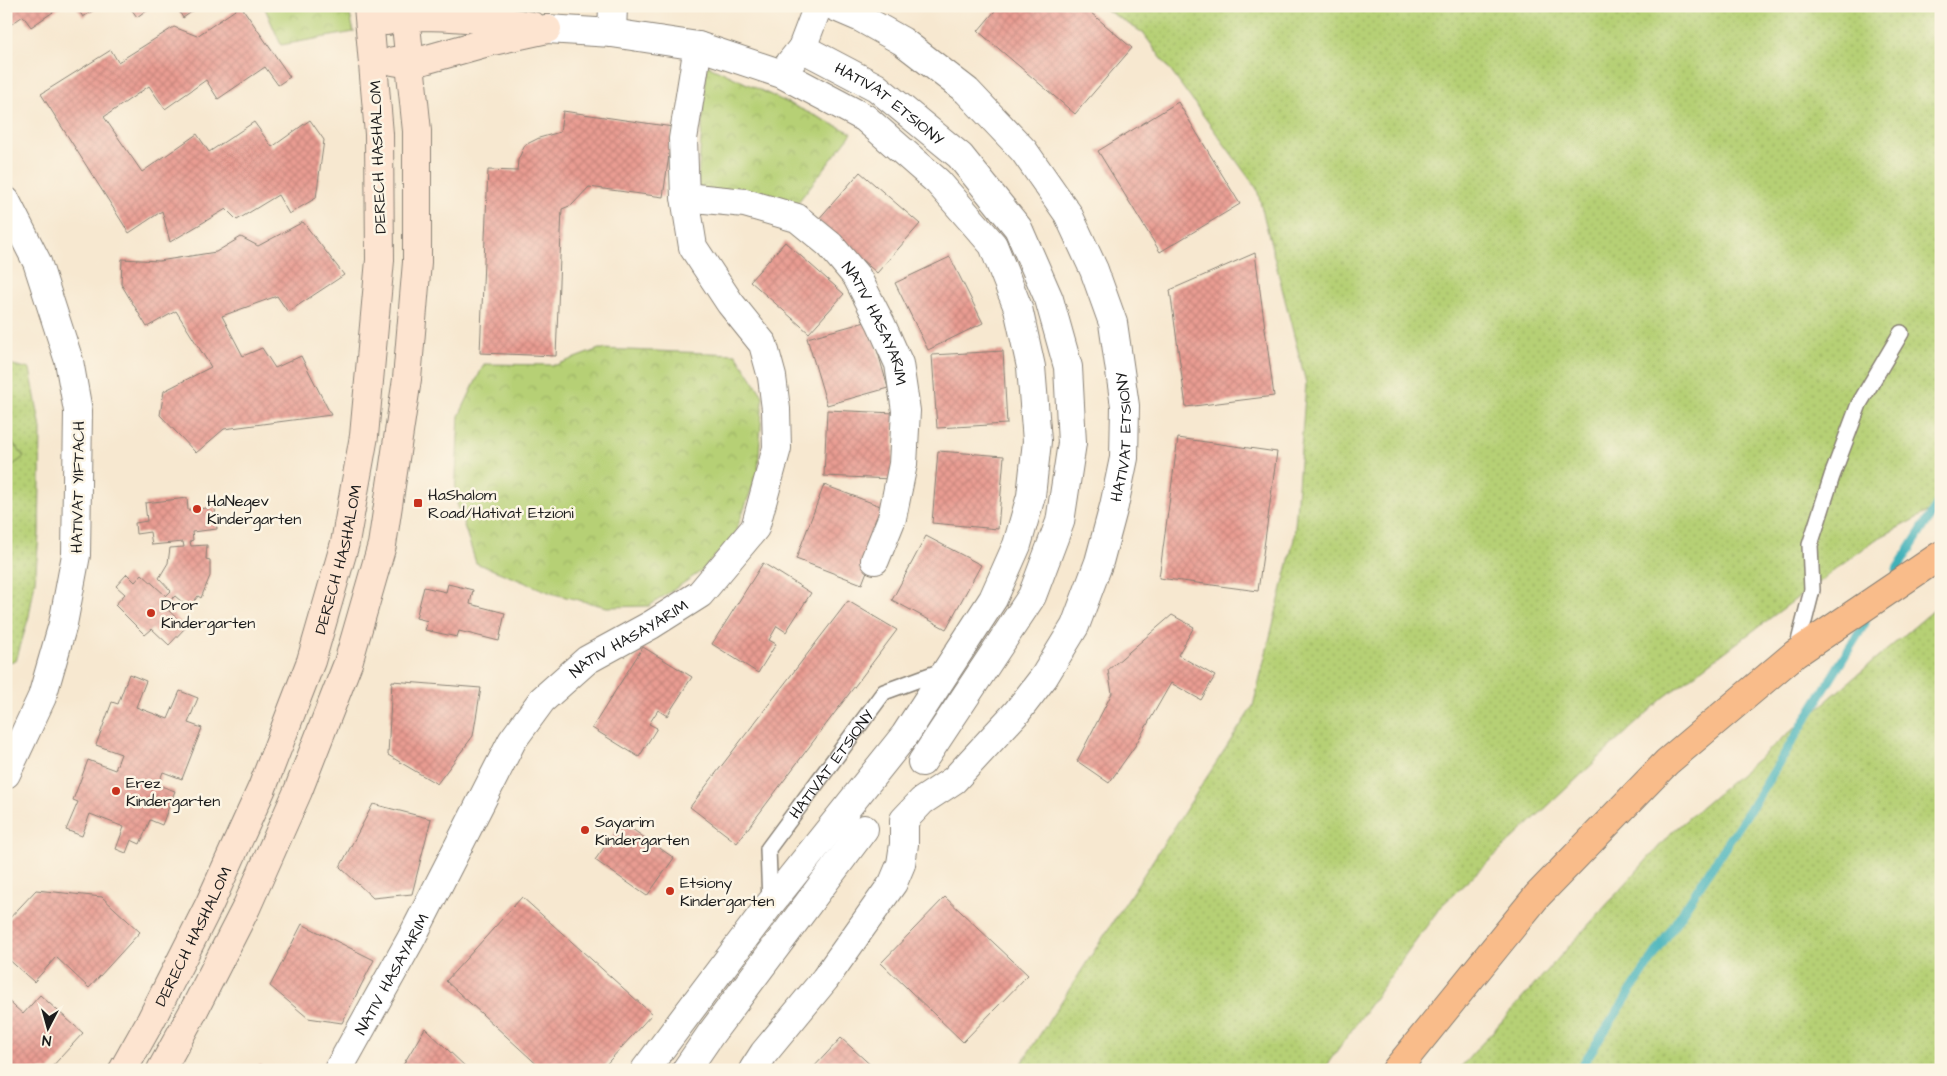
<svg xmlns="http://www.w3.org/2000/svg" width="1947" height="1076" font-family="'Architects Daughter',sans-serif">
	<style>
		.grass { fill: url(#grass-dots); stroke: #697648 }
		.park { fill: url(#park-crowns); stroke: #697648 }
		.pitch { fill: #b6d075; stroke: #697648 }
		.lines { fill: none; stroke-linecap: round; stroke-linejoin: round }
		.stream { stroke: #41b1b9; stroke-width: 9 }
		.building { fill: url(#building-cross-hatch) }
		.lane-casing { stroke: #8a8276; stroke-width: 18 }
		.street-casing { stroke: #8a8276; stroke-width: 30 }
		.secondary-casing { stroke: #8a8276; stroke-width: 30 }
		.primary-casing { stroke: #8a8276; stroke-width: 30 }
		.lane { stroke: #fff; stroke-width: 15 }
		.street { stroke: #fff; stroke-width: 28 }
		.secondary { stroke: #fde4d0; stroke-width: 28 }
		.primary { stroke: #f9bc8a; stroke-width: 28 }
		.poi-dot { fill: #c8321e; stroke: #fcf5e5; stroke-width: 2 }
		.labels { text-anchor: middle; stroke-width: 5; stroke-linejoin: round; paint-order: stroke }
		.street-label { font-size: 16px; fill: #1c1c1c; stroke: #fcf5e5 }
		.poi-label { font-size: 16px; fill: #1c1c1c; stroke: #fcf5e5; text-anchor: start }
	</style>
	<defs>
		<pattern id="grass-dots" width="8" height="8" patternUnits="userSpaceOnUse" patternTransform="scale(1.25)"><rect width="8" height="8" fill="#b6d075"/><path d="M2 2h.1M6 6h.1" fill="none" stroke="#9cb265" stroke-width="1.8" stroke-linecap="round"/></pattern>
		<pattern id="park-crowns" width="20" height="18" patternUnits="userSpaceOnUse" patternTransform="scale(1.25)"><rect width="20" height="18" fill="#b6d075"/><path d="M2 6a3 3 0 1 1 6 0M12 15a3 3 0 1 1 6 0" fill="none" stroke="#9cb265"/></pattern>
		<pattern id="building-cross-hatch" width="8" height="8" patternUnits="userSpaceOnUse" patternTransform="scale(1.25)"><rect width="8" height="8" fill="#e99c92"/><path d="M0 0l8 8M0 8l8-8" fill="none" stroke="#c7867d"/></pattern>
	</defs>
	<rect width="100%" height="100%" fill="#fcf5e5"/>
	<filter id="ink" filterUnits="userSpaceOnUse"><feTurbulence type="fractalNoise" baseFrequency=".02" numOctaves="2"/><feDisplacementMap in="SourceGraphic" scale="10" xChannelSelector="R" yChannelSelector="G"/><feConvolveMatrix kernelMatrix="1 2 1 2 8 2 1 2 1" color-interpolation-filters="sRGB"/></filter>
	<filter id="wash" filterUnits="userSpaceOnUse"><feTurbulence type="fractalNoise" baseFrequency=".0096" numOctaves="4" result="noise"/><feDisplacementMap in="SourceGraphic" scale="20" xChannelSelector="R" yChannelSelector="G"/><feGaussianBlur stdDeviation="1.12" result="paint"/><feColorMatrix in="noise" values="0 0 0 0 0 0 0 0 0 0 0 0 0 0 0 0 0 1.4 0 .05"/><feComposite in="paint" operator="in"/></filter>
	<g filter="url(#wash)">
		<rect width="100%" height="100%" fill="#f7e8d0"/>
		<g class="grass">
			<path d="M1100,6H1941V505L1875,540L1663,698L1441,906L1323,1070H1017L1253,706L1294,539L1306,383L1257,189L1143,33Z"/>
			<path d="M6,360L13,365L30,369L41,429L39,535L35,581L29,616L16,661L6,662V470L24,457L6,434Z"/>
			<path d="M1941,604V1070H1458L1672,832Z"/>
		</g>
		<g class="park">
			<path d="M264,6H348L354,32L281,45Z"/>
			<path d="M707,65L852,133L795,206L697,189Z"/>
			<path d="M599,349L736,354L763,396L758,472L734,536L700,572L649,606L607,607L554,594L476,563L455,497L459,416L484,364L556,365Z"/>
		</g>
		<path class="pitch" d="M6,434L24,457L6,470Z"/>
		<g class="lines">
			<g class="stream">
				<path d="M1897,569L1941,499"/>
				<path d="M1579,1070L1758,797L1865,623"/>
			</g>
		</g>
		<g id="blocks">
			<g class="building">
				<path d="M6,6H62L31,27L23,16L6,28Z"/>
				<path d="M76,6H100L83,17Z"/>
				<path d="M129,6H152L137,17Z"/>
				<path d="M176,6H200L183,18Z"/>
				<path d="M241,6L290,77L278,85L265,67L218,99L206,80L165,109L149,86L104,117L142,172L197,134L209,152L254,122L272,147L310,120L324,140L316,198L289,214L278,195L237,220L226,209L170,242L162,211L129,233L41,94L111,50L118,62L174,27L197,36Z"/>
				<path d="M999,6H1083L1132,48L1075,114L978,31Z"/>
				<path d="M1178,102L1240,204L1160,252L1098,151Z"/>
				<path d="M563,111L673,127L663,197L589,187L572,205L562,209L556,356L480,353L488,170L517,171L518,160L525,145L539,138L560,132Z"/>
				<path d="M860,172L920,224L877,273L817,221Z"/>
				<path d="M303,222L344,275L288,312L277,296L222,316L243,356L262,348L275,368L301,356L331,415L224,429L196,453L160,415L164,391L211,367L176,311L147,327L121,284L122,259L159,261L216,252L241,237L258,246Z"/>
				<path d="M785,242L844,294L809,333L750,281Z"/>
				<path d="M1255,253L1274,396L1186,407L1170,290Z"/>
				<path d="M950,257L983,323L928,350L895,283Z"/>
				<path d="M869,321L888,388L827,405L807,338Z"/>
				<path d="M1003,351L1007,424L937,428L932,355Z"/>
				<path d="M827,410L895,413L892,479L824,476Z"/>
				<path d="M1178,438L1277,452L1258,591L1159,578Z"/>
				<path d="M938,451L1004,456L998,529L932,523Z"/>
				<path d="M824,485L891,510L862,584L796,559Z"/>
				<path d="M187,498L188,510L215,507L217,529L192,532L193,540L190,541L191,546L207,545L206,559L210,560V576L201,598L198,596L189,608L175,596L171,600L173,603L167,609L186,627L169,645L152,629L145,635L115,605L125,594L116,586L127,574L135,582L142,574L166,596L171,591L159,578L168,563L170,548L184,547L183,542L152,545L150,532L136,534L135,523L147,521L145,503Z"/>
				<path d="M926,536L981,565L946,629L892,600Z"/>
				<path d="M763,563L811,593L786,632L777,626L769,640L776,644L758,673L712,644Z"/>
				<path d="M448,584L473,590L470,604L505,613L499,641L459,631L457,637L425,630L428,621L416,618L424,587L446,592Z"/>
				<path d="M848,601L897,630L737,843L690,807Z"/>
				<path d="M1172,615L1194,627L1178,655L1215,676L1201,700L1171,683L1135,746L1109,783L1077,761L1112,693L1108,670Z"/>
				<path d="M643,647L692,677L667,716L658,710L649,724L657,728L639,757L592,728Z"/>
				<path d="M129,674L146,681L136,707L168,719L180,691L198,698L188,723L202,728L182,779L163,772L158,785L175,791L162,825L150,820L140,844L131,840L126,853L116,849L124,827L90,814L82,836L66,830L78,802L73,800L88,760L115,770L121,754L96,745L112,702L118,704Z"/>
				<path d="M392,681L481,688L473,736L437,784L388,755Z"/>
				<path d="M373,804L431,819L412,894L373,898L340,867Z"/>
				<path d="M622,822L674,858L647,896L595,860Z"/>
				<path d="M36,890L102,897L140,932L89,988L56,957L34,982L6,957V922Z"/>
				<path d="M522,897L652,1014L601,1070H543L446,981Z"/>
				<path d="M945,897L1028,975L963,1042L881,963Z"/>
				<path d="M302,924L374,960L342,1023L308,1018L270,986Z"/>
				<path d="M40,995L83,1033L49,1070H12L6,1065V999L23,1014Z"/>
				<path d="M425,1028L469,1070H400Z"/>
				<path d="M841,1038L876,1070H811Z"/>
				<path d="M261,1065L266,1070H241V1069Z"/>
			</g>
		</g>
	</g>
	<g filter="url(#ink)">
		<use href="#blocks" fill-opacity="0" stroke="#8a8276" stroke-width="1"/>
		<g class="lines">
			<defs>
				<g id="lane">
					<path d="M1796,653L1812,590L1810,545L1832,476L1859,404L1901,333"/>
					<path id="s1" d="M770,902L768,849L884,692L944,670"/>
				</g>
				<g id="street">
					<path d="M547,29L612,33L698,46L782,74L865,118L938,182L993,245L1018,308L1031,367L1037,441L1031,496L1017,545L993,599L905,735L770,904L645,1070"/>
					<path d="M612,33L613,6"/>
					<path id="s2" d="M802,48L876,87L960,156L1018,228L1049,299L1068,367L1072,443L1060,522L1032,596L922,762"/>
					<path d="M790,63L802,48L818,6"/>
					<path id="s3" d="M685,197L745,203L797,218L830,245L857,277L881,324L899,364L906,411L903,464L892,518L875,560"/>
					<path d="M6,201L37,262L69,361L78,411L76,555L63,624L42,697L6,774"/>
					<path id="s4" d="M338,1070L411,939L512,741L542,700L587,660L651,625L700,594L755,528L777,448L776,409L772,377L763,344L730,303L693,247L685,197L683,139L698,46"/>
					<path d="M686,1070L710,1035L864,829"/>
					<path id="s5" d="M753,1070L764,1053L825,979L893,883L901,864L904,844V820L922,801L954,780L1017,712L1044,677L1075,626L1099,562L1114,506L1124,458L1125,406L1113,323L1094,270L1068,214L1024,151L967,91L902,41L861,18L833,6"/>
				</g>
				<g id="secondary">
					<path d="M387,21C398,15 410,17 421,16C459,16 495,20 533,26"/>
					<path d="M393,61L410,64L488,42L547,29"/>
					<path id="s6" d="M123,1070L151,1020L209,905L262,788L311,661L345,543L364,436L380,260L379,134L368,6"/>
					<path d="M161,1070L193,1012L246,908L298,791L348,663L382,545L407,379L417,262V131L404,6"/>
				</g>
				<path id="primary" d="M1396,1070L1537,896L1667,762L1795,654L1941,555"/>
			</defs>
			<use href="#lane" class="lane-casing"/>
			<use href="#street" class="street-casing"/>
			<use href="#secondary" class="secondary-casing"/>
			<use href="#primary" class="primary-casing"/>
			<use href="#lane" class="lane"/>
			<use href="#street" class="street"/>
			<use href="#secondary" class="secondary"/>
			<use href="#primary" class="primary"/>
		</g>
	</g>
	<g class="poi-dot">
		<rect x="413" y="498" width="10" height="10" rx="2.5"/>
		<circle cx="197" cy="509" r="5"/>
		<circle cx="151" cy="613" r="5"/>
		<circle cx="116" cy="791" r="5"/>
		<circle cx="585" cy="830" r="5"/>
		<circle cx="670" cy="891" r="5"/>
	</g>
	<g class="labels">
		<g class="street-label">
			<text dy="6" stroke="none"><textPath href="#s2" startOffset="104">HATIVAT ETSIONY</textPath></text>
			<text transform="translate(377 157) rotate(-92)" y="6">DERECH HASHALOM</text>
			<text dy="6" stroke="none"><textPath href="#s3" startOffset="249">NATIV HASAYARIM</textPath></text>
			<text dy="6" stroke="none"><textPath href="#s5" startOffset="756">HATIVAT ETSIONY</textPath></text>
			<text transform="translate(77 487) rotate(-89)" y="6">HATIVAT YIFTACH</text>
			<text dy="6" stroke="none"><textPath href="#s6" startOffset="556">DERECH HASHALOM</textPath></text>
			<text dy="6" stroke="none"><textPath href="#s4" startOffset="530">NATIV HASAYARIM</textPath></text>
			<text dy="6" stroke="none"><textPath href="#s1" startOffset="159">HATIVAT ETSIONY</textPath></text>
			<text dy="6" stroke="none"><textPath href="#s6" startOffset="151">DERECH HASHALOM</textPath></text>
			<text dy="6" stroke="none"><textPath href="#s4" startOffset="110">NATIV HASAYARIM</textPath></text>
		</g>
		<g class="poi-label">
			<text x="428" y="500">HaShalom<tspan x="428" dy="18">Road/Hativat Etzioni</tspan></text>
			<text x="207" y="506">HaNegev<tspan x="207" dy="18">Kindergarten</tspan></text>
			<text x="161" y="610">Dror<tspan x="161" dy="18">Kindergarten</tspan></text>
			<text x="126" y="788">Erez<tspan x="126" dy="18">Kindergarten</tspan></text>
			<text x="595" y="827">Sayarim<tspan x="595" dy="18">Kindergarten</tspan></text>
			<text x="680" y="888">Etsiony<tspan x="680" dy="18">Kindergarten</tspan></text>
		</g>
	</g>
	<rect width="1947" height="1076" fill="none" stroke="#fcf5e5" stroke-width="25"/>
	<g transform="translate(48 1028) rotate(186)" stroke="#fcf5e5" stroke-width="4" paint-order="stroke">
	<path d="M0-4L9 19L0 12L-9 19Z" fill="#1c1c1c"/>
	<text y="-8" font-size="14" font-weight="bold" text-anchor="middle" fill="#1c1c1c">N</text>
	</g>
</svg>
